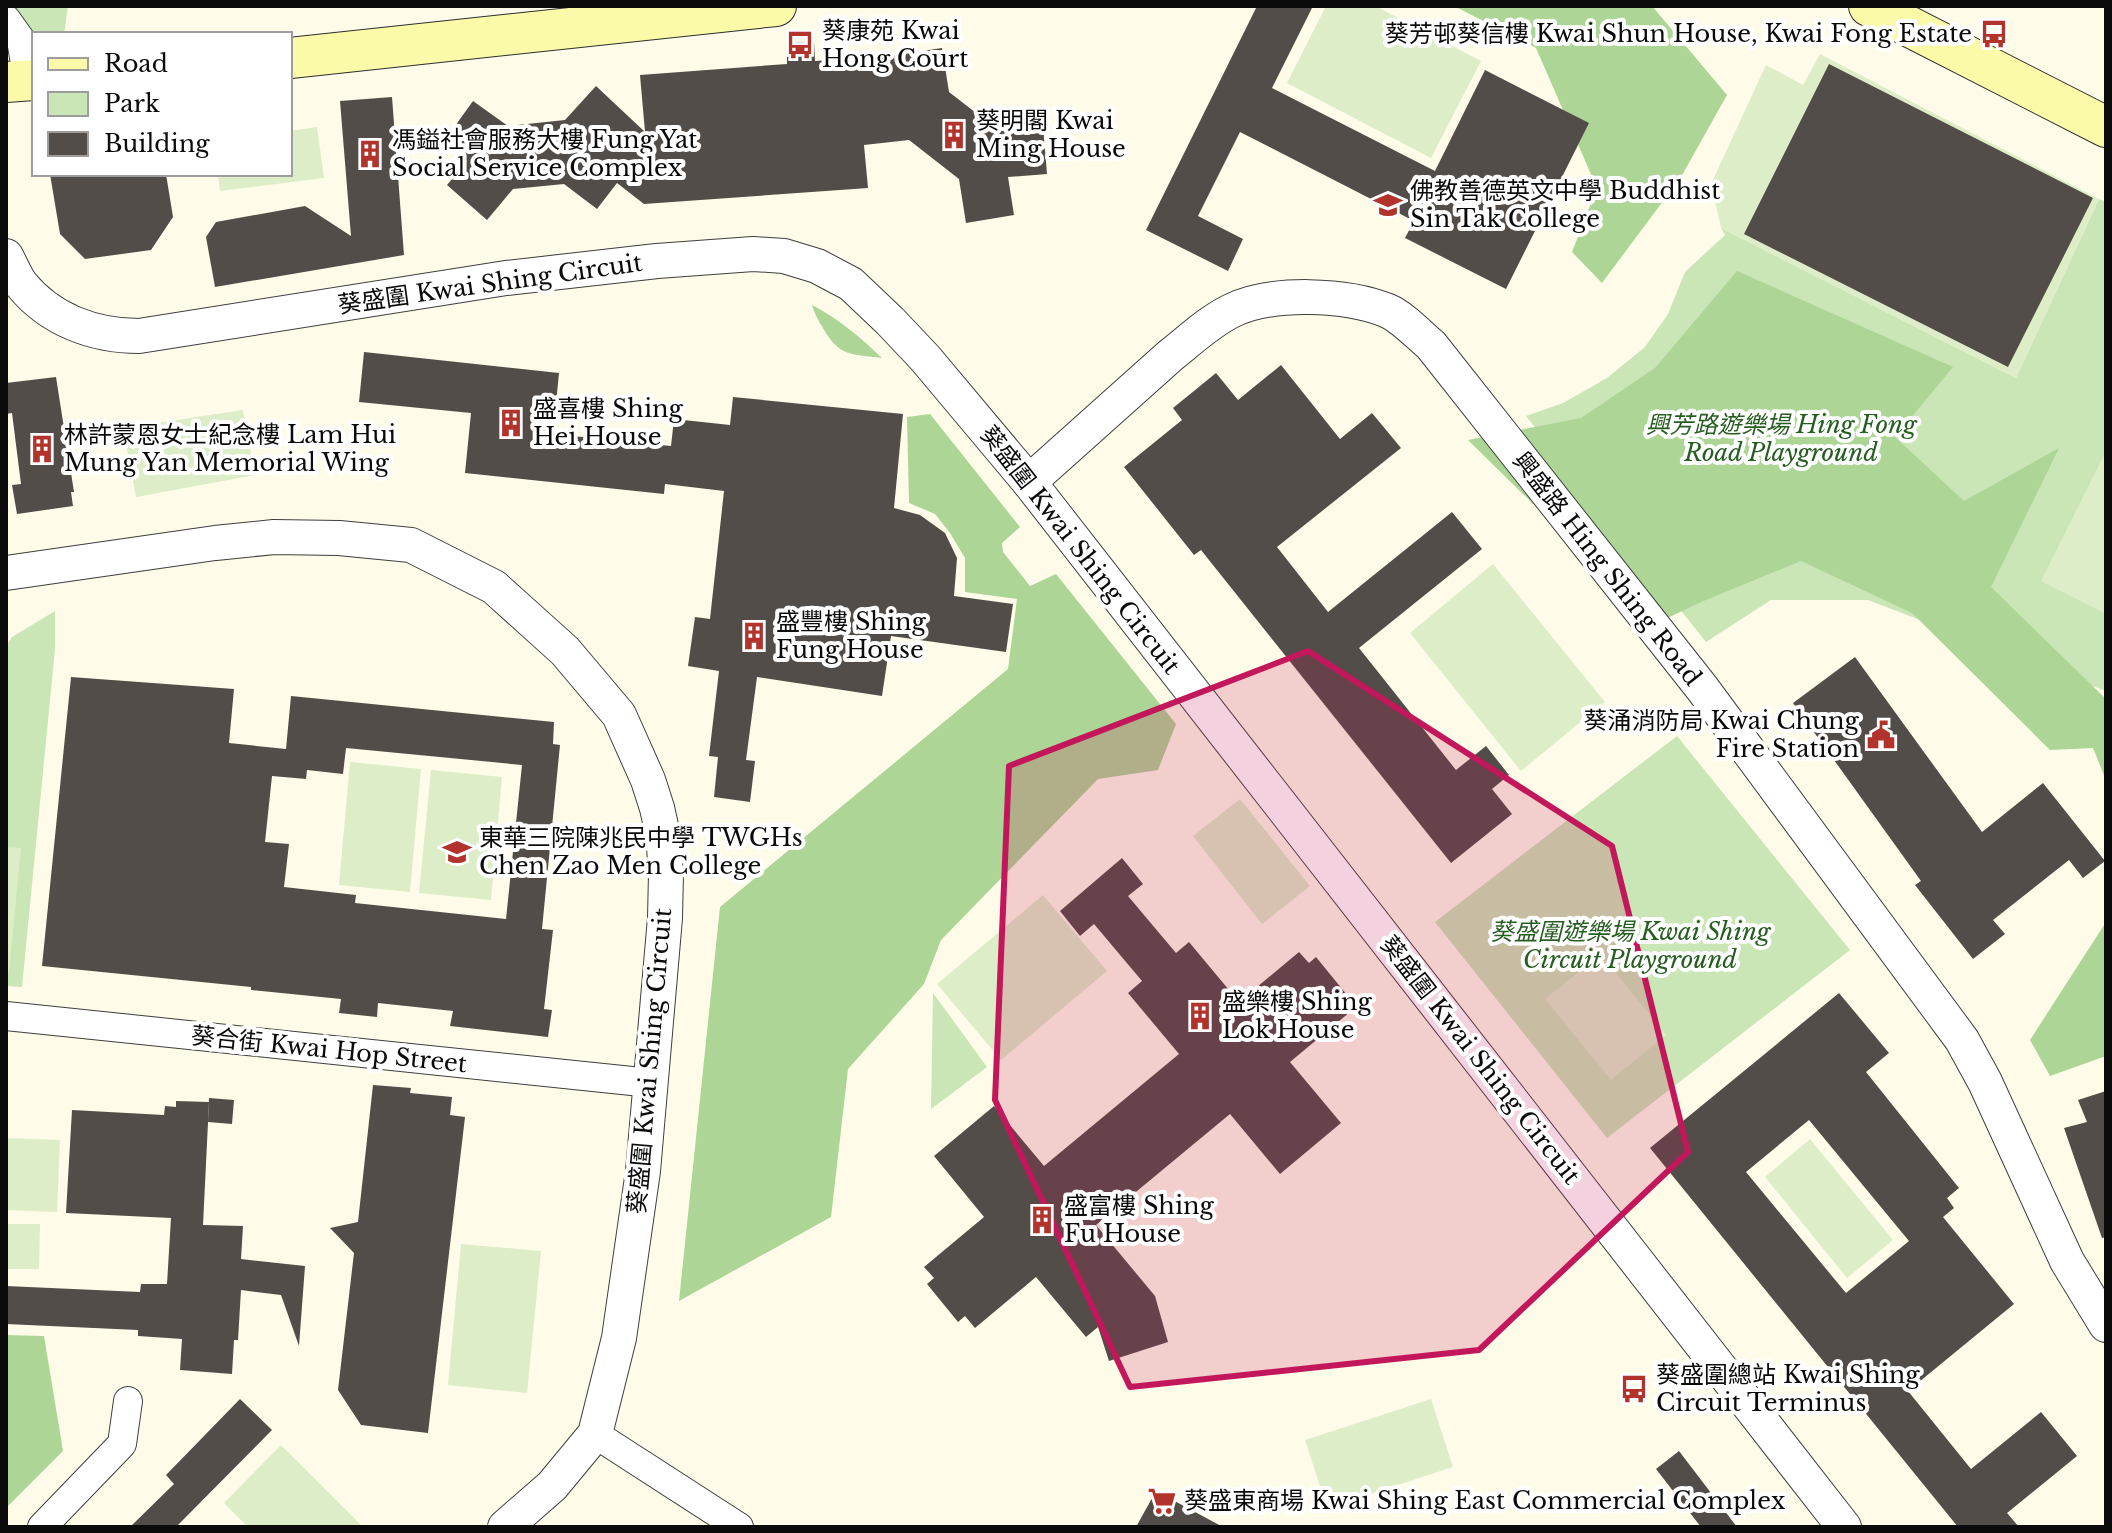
<svg xmlns="http://www.w3.org/2000/svg" width="2112" height="1533" font-family="'Libre Baskerville','Noto Sans TC',serif">
	<style>
		.green { fill: #cae5b6 }
		.forest { fill: #acd596 }
		.pitch { fill: #dcedc7 }
		.building { fill: #524d48; fill-rule: evenodd }
		.lines { fill: none; stroke-linecap: round; stroke-linejoin: round }
		.minor-casing { stroke: #3e3e3e; stroke-width: 30 }
		.tertiary-casing { stroke: #3e3e3e; stroke-width: 36 }
		.secondary-casing { stroke: #2d2d2d; stroke-width: 42 }
		.minor { stroke: #fff; stroke-width: 28 }
		.tertiary { stroke: #fff; stroke-width: 34 }
		.secondary { stroke: #fafaa8; stroke-width: 40 }
		.marked { fill: #c2185b; fill-opacity: 0.2; stroke: #c2185b; stroke-width: 6; stroke-linejoin: round }
		.labels { text-anchor: middle; stroke-width: 8; stroke-linejoin: round; paint-order: stroke }
		.poi-label { font-size: 24px; fill: #0b0b0b; stroke: #fff; text-anchor: start }
		.street-label { font-size: 24px; fill: #0b0b0b; stroke: #fff }
		.park-label { font-size: 24px; font-style: italic; fill: #265d20; stroke: #fff }
	</style>
	<rect width="100%" height="100%" fill="#fefce9"/>
	<g class="green">
		<path d="M6,6H68L64,34H34V39Z"/>
		<path d="M2099,199L2106,202V691L1868,600H1771L1706,642L1526,416L1563,403L1607,378L1645,347L1668,314L1685,272L1725,235L1721,228L2016,378Z"/>
		<path d="M55,611V649L22,987L6,986V647L12,637Z"/>
		<path d="M1677,736L1850,950L1607,1138L1435,922Z"/>
		<path d="M933,993L987,1067L931,1109Z"/>
	</g>
	<g class="forest">
		<path d="M1454,6H1652L1727,95L1681,177L1602,283L1572,252L1597,188L1536,48Z"/>
		<path d="M1737,271L1953,367L1895,437L1964,501L2059,448L1991,587L2106,699V780L2093,748L2050,750L1912,613L1801,561L1701,602L1655,624L1468,440L1581,418L1655,368Z"/>
		<path d="M812,305C838,318 861,338 882,358C852,354 839,357 823,328C818,320 814,313 812,305Z"/>
		<path d="M930,414L1020,527L1002,543L1003,552L1030,586L1056,574L1176,724L1158,770L1098,779L941,940L924,984L848,1069L831,1217L679,1301L720,907L1008,669L1017,599L965,592V558L950,533L935,514L909,503L907,417Z"/>
		<path d="M2106,922V1056L2050,1076L2030,1040Z"/>
		<path d="M6,1335L44,1336L63,1451L6,1508Z"/>
	</g>
	<g class="pitch">
		<path d="M1326,6H1375L1481,61L1431,158L1287,83Z"/>
		<path d="M1820,54L2099,199L2016,378L1721,228L1711,184L1766,65L1803,85Z"/>
		<path d="M317,127L324,178L220,191L218,174H290V131Z"/>
		<path d="M243,410L255,475L136,497L123,428Z"/>
		<path d="M2106,451V614L2041,581Z"/>
		<path d="M1493,564L1605,702L1521,771L1410,633Z"/>
		<path d="M350,762L421,769L410,892L339,885Z"/>
		<path d="M431,770L502,777L491,900L419,893Z"/>
		<path d="M1240,799L1310,886L1262,924L1193,836Z"/>
		<path d="M6,847L21,848L9,973H6Z"/>
		<path d="M1043,895L1107,971L1001,1060L937,984Z"/>
		<path d="M1601,954L1666,1035L1611,1080L1545,999Z"/>
		<path d="M6,1138L60,1140L57,1212L6,1210Z"/>
		<path d="M1810,1139L1893,1240L1847,1278L1765,1177Z"/>
		<path d="M6,1224H40L39,1269H6Z"/>
		<path d="M461,1244L541,1251L527,1393L448,1385Z"/>
		<path d="M1431,1399L1453,1467L1327,1508L1305,1440Z"/>
		<path d="M281,1445L363,1527H248L224,1503Z"/>
	</g>
	<g class="building">
		<path d="M1257,6H1313L1272,88L1435,171L1485,70L1589,123L1506,289L1405,238L1414,221L1240,132L1198,216L1243,239L1228,271L1146,230Z"/>
		<path d="M814,42L815,61L856,58V61L942,48L949,92L998,130L1043,126L1047,174L1008,177L1014,215L966,223L959,179L909,140L864,145L868,188L644,204L617,183L597,209L564,184L513,189L487,220L447,185L467,161L442,144L473,101L508,126L565,120L596,86L645,132L640,75L787,64V43Z"/>
		<path d="M1829,64L2093,198L2008,367L1744,234Z"/>
		<path d="M392,97L404,255L215,287L206,237L216,222L305,206L351,236L340,101Z"/>
		<path d="M50,174H166L173,217L151,250L85,259L60,234Z"/>
		<path d="M364,352L559,373L553,434L671,446L674,419L730,425L733,397L903,414L894,508L920,515L945,533L957,558L954,596L1013,604L1006,652L891,636L882,696L757,677L746,760L755,761L750,802L714,797L718,757L709,756L719,671L688,666L695,617L710,619L724,491L665,484L664,494L465,473L471,413L359,402Z"/>
		<path d="M1281,365L1340,439L1372,413L1401,448L1277,547L1328,612L1452,512L1482,549L1359,648L1456,770L1486,746L1509,775L1492,789L1512,814L1451,863L1201,550L1194,555L1124,467L1182,420L1173,408L1216,373L1238,400Z"/>
		<path d="M56,377L74,492H71L73,506L17,514L12,485L21,484L12,413L6,414V383Z"/>
		<path d="M1855,657L1982,832L2043,783L2105,861L2083,878L2069,860L1993,920L2005,934L1973,959L1915,885L1921,881L1793,703Z"/>
		<path d="M71,677L234,689L229,743L286,749L291,696L554,722L553,744L560,745L542,929L553,930L544,1009L552,1010L548,1037L450,1026L453,1011L378,1003L377,1017L339,1013L341,999L251,990V987L42,966ZM346,748L522,765L506,919L355,903L356,895L284,887L289,844L265,842L272,776L306,779L307,770L343,774Z"/>
		<path d="M1122,858L1143,884L1128,896L1176,953L1189,942L1239,1002L1299,952L1309,963L1316,957L1347,995L1341,1001L1350,1012L1290,1062L1341,1123L1280,1174L1230,1114L1096,1225L1155,1296L1168,1342L1109,1361L1098,1327L1086,1337L1036,1277L975,1328L965,1316L958,1322L927,1284L934,1278L924,1267L984,1217L934,1156L994,1106L1044,1166L1179,1054L1128,993L1142,981L1094,924L1080,936L1060,911Z"/>
		<path d="M1839,993L1889,1053L1866,1072L1959,1188L1947,1198L1954,1208L1943,1217L2014,1304L1908,1391L1971,1469L2041,1412L2077,1456L2007,1513L2019,1527H1958L1650,1148ZM1809,1120L1909,1241L1846,1293L1746,1172Z"/>
		<path d="M373,1085L411,1088L410,1093L452,1097L450,1115L465,1117L428,1433L361,1425L338,1390L354,1253L330,1228L358,1222Z"/>
		<path d="M2106,1091V1237L2102,1238L2064,1128L2087,1122L2078,1100Z"/>
		<path d="M209,1098L234,1100L232,1124L208,1122Z"/>
		<path d="M176,1101L209,1102L203,1225L243,1226L241,1259L305,1266L299,1346L281,1295L241,1290L238,1340H234L232,1374L180,1370L182,1339L138,1336V1330L6,1324V1286L140,1292L141,1284H167L171,1218L66,1213L72,1110L164,1115L165,1106L176,1107Z"/>
		<path d="M240,1399L272,1430L176,1527H130L174,1484L166,1475Z"/>
		<path d="M1679,1451L1737,1527H1701L1656,1469Z"/>
		<path d="M1156,1491L1223,1527H1136Z"/>
	</g>
	<g class="lines">
		<defs>
			<g id="minor">
				<path d="M6,19L21,40L28,80"/>
				<path d="M6,1016L651,1083"/>
				<path d="M595,1434L739,1527"/>
				<path d="M42,1527L122,1444L128,1401"/>
			</g>
			<g id="tertiary">
				<path d="M6,256C11,265 15,276 21,284C50,320 94,336 139,336L506,278L657,261L753,254L784,256L817,266L851,284L890,321L925,358L1029,482L1844,1527"/>
				<path d="M1029,482L1171,355C1190,340 1209,322 1231,311C1271,291 1347,294 1388,311C1402,317 1419,335 1431,345L1702,688L1962,1040L1985,1082L2067,1261L2106,1325"/>
				<path d="M6,573L215,543L274,537L339,538L411,545L494,587L565,651L619,715L648,780L657,808L663,835L666,873L665,918L643,1171L619,1338L595,1434L552,1486L505,1527"/>
			</g>
			<g id="secondary">
				<path d="M1869,6L2106,127"/>
				<path d="M290,58L776,6"/>
				<path d="M6,82L34,80"/>
			</g>
		</defs>
		<use href="#minor" class="minor-casing"/>
		<use href="#tertiary" class="tertiary-casing"/>
		<use href="#secondary" class="secondary-casing"/>
		<use href="#minor" class="minor"/>
		<use href="#tertiary" class="tertiary"/>
		<use href="#secondary" class="secondary"/>
	</g>
	<path class="marked" d="M1308,651L1612,846L1688,1152L1479,1350L1130,1387L995,1100L1009,766Z"/>
	<defs>
		<symbol id="bus-bare" viewBox="-9 -9 18 18"><path d="M-5-6H5V4H4V6H2V4H-2V6H-4V4H-5ZM-3.5-4V0h7V-4ZM-3.5 1.2v1.5H-2V1.2ZM2 1.2v1.5H3.5V1.2Z" fill="#b1332c" stroke="#fff" stroke-width="2.5" paint-order="stroke"/></symbol>
		<symbol id="building-bare" viewBox="-9 -9 18 18"><path d="M-4-6H4V6H1V3H-1V6H-4ZM-2.5-4.3h1.7v1.8h-1.7ZM.8-4.3h1.7v1.8H.8ZM-2.5-1h1.7V.8h-1.7ZM.8-1h1.7V.8H.8Z" fill="#b1332c" stroke="#fff" stroke-width="2.5" paint-order="stroke"/></symbol>
		<symbol id="school-bare" viewBox="-9 -9 18 18"><path d="M0-5L7-2L0 1L-7-2ZM-4 1L0 2.5L4 1V4Q0 6-4 4Z" fill="#b1332c" stroke="#fff" stroke-width="2.5" paint-order="stroke"/></symbol>
		<symbol id="civic-bare" viewBox="-9 -9 18 18"><path d="M-.6-6.5H3V-4.5H.6V-3L4-1V1h2V6H-6V1h2V-1L-.6-3ZM-1.2 2.5V6h2.4V2.5Z" fill="#b1332c" stroke="#fff" stroke-width="2.5" paint-order="stroke"/></symbol>
		<symbol id="supermarket-bare" viewBox="-9 -9 18 18"><path d="M-6-5.5h2.5l.6 2H6L4.5 2H-2.5L-4.4-4H-6ZM-1.5 3.2a1.3 1.3 0 1 0 .1 0ZM3 3.2a1.3 1.3 0 1 0 .1 0Z" fill="#b1332c" stroke="#fff" stroke-width="2.5" paint-order="stroke"/></symbol>
	</defs>
	<g fill-rule="evenodd">
		<use href="#bus-bare" x="1974" y="14" width="40" height="40"/>
		<use href="#bus-bare" x="780" y="25" width="40" height="40"/>
		<use href="#building-bare" x="934" y="115" width="40" height="40"/>
		<use href="#building-bare" x="350" y="134" width="40" height="40"/>
		<use href="#school-bare" x="1368" y="185" width="40" height="40"/>
		<use href="#building-bare" x="491" y="403" width="40" height="40"/>
		<use href="#building-bare" x="22" y="429" width="40" height="40"/>
		<use href="#building-bare" x="734" y="616" width="40" height="40"/>
		<use href="#civic-bare" x="1861" y="715" width="40" height="40"/>
		<use href="#school-bare" x="437" y="832" width="40" height="40"/>
		<use href="#building-bare" x="1180" y="996" width="40" height="40"/>
		<use href="#building-bare" x="1022" y="1200" width="40" height="40"/>
		<use href="#bus-bare" x="1614" y="1369" width="40" height="40"/>
		<use href="#supermarket-bare" x="1142" y="1481" width="40" height="40"/>
	</g>
	<g class="labels">
		<g class="poi-label">
			<text x="822" y="39">葵康苑 Kwai<tspan x="822" dy="28">Hong Court</tspan></text>
			<text x="1972" y="42" text-anchor="end">葵芳邨葵信樓 Kwai Shun House, Kwai Fong Estate</text>
			<text x="976" y="129">葵明閣 Kwai<tspan x="976" dy="28">Ming House</tspan></text>
			<text x="392" y="148">馮鎰社會服務大樓 Fung Yat<tspan x="392" dy="28">Social Service Complex</tspan></text>
			<text x="1410" y="199">佛教善德英文中學 Buddhist<tspan x="1410" dy="28">Sin Tak College</tspan></text>
			<text x="533" y="417">盛喜樓 Shing<tspan x="533" dy="28">Hei House</tspan></text>
			<text x="64" y="443">林許蒙恩女士紀念樓 Lam Hui<tspan x="64" dy="28">Mung Yan Memorial Wing</tspan></text>
			<text x="776" y="630">盛豐樓 Shing<tspan x="776" dy="28">Fung House</tspan></text>
			<text x="1859" y="729" text-anchor="end">葵涌消防局 Kwai Chung<tspan x="1859" dy="28">Fire Station</tspan></text>
			<text x="479" y="846">東華三院陳兆民中學 TWGHs<tspan x="479" dy="28">Chen Zao Men College</tspan></text>
			<text x="1222" y="1010">盛樂樓 Shing<tspan x="1222" dy="28">Lok House</tspan></text>
			<text x="1064" y="1214">盛富樓 Shing<tspan x="1064" dy="28">Fu House</tspan></text>
			<text x="1656" y="1383">葵盛圍總站 Kwai Shing<tspan x="1656" dy="28">Circuit Terminus</tspan></text>
			<text x="1184" y="1509">葵盛東商場 Kwai Shing East Commercial Complex</text>
		</g>
		<g class="street-label">
			<text transform="translate(490 284) rotate(-8)" y="8">葵盛圍 Kwai Shing Circuit</text>
			<text transform="translate(1080 550) rotate(52)" y="8">葵盛圍 Kwai Shing Circuit</text>
			<text transform="translate(1607 569) rotate(52)" y="8">興盛路 Hing Shing Road</text>
			<text transform="translate(329 1050) rotate(6)" y="8">葵合街 Kwai Hop Street</text>
			<text transform="translate(1480 1060) rotate(52)" y="8">葵盛圍 Kwai Shing Circuit</text>
			<text transform="translate(650 1061) rotate(-85)" y="8">葵盛圍 Kwai Shing Circuit</text>
		</g>
		<g class="park-label">
			<text x="1781" y="433">興芳路遊樂場 Hing Fong<tspan x="1781" dy="28">Road Playground</tspan></text>
			<text x="1630" y="940">葵盛圍遊樂場 Kwai Shing<tspan x="1630" dy="28">Circuit Playground</tspan></text>
		</g>
	</g>
	<rect width="2112" height="1533" fill="none" stroke="#0b0b0b" stroke-width="16"/>
	<rect x="32" y="32" width="260" height="144" fill="#ffffff" stroke="#9d9d9d" stroke-width="2"/>
	<rect x="48" y="58" width="40" height="12" fill="#fafaa8" stroke="#9d9d9d" stroke-width="2"/>
	<text x="104" y="72" font-size="24" fill="#0b0b0b">Road</text>
	<rect x="48" y="92" width="40" height="24" fill="#cae5b6" stroke="#9d9d9d" stroke-width="2"/>
	<text x="104" y="112" font-size="24" fill="#0b0b0b">Park</text>
	<rect x="48" y="132" width="40" height="24" fill="#524d48" stroke="#9d9d9d" stroke-width="2"/>
	<text x="104" y="152" font-size="24" fill="#0b0b0b">Building</text>
</svg>
